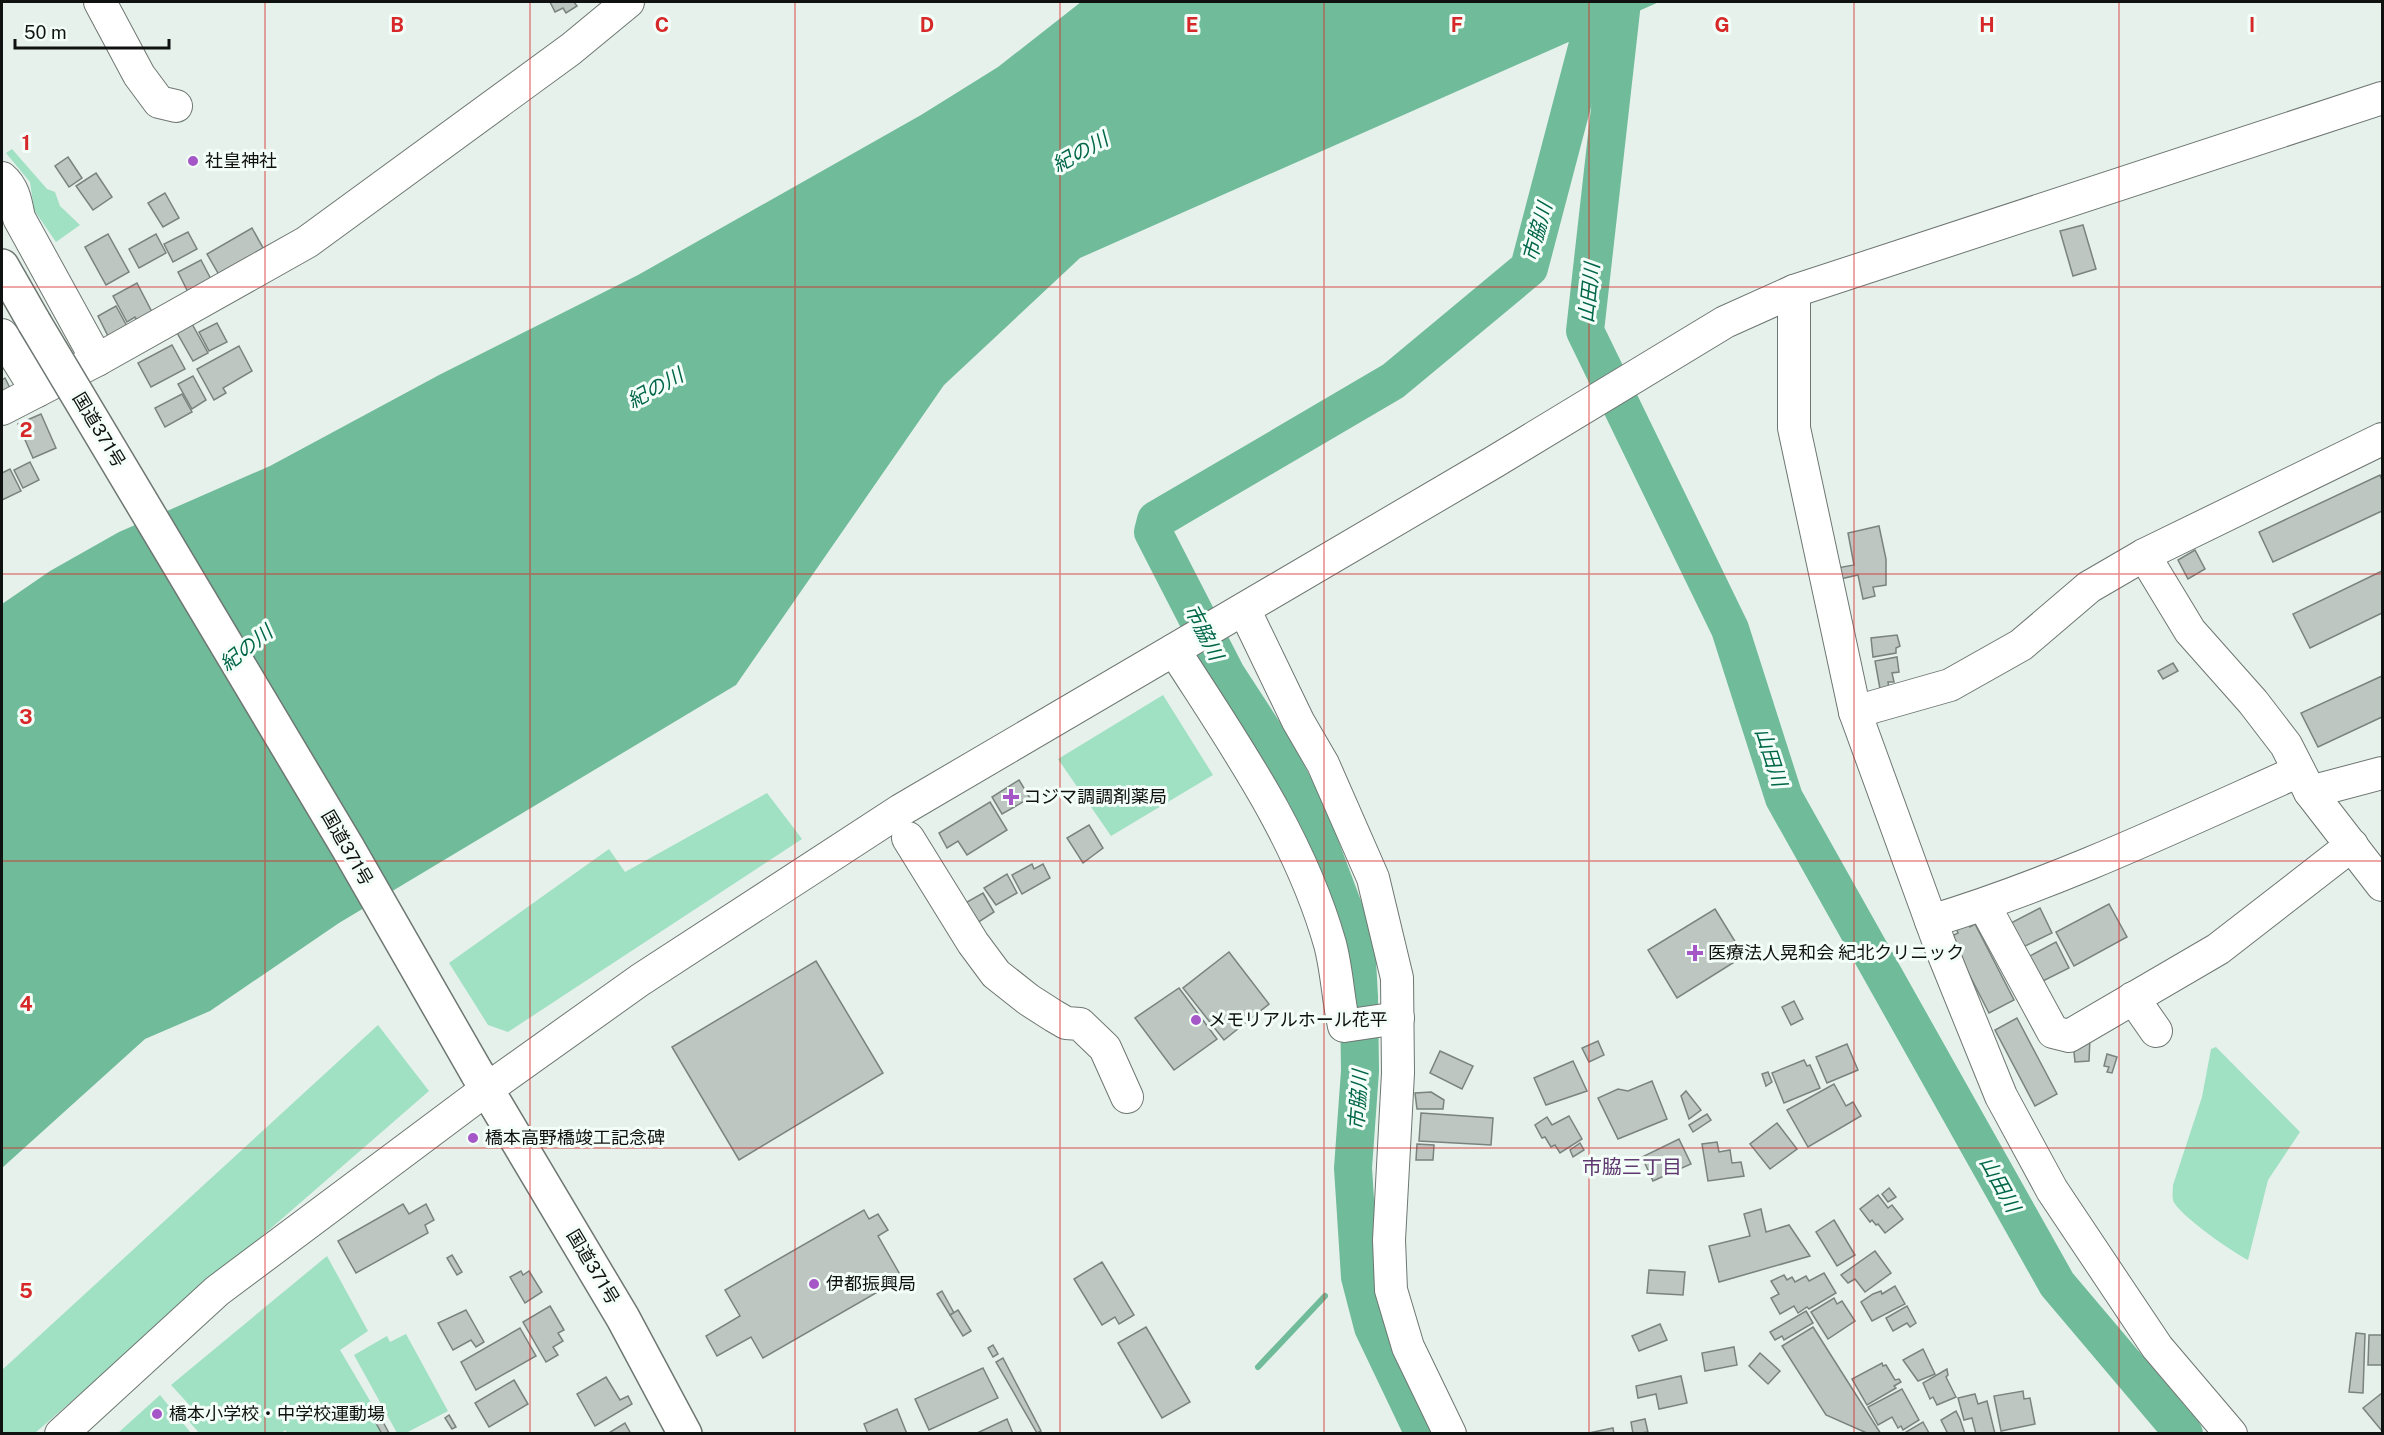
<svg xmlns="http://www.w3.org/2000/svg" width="2384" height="1435" font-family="'Public Sans','Noto Sans JP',sans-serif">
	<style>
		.green { fill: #a0e0c3 }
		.water { fill: #70bb9a }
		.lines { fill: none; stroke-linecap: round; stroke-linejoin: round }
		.stream { stroke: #70bb9a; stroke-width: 6 }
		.river { stroke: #70bb9a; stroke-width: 38 }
		.building { fill: #bdc6c1; stroke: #7a837e; stroke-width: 1.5 }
		.minor-casing { stroke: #6e7772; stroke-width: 34 }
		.highway-casing { stroke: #6e7772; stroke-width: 36 }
		.minor { stroke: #fff; stroke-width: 32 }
		.highway { stroke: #fff; stroke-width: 33 }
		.highway-bridge-casing { stroke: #6e7772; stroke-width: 36; stroke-linecap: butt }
		.highway-bridge { stroke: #fff; stroke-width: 33 }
		.grid { fill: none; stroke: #d62828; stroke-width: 1.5; stroke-opacity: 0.55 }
		.poi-dot { fill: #a556c7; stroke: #f4fef9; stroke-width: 2 }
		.labels { text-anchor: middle; stroke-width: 6; stroke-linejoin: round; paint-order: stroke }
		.poi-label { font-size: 18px; fill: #0f1211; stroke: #f4fef9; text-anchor: start }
		.street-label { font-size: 18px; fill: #0f1211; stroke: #f4fef9 }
		.water-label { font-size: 20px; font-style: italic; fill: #006648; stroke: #f4fef9 }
		.neighbourhood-label { font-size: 20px; fill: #5f3870; stroke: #f4fef9 }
		.grid-label { font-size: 20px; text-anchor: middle; font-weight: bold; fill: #d62828; stroke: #f4fef9; stroke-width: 6; stroke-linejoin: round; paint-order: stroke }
	</style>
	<rect width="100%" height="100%" fill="#e7f1ec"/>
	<g class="green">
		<path d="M12,149L47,189L55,192L60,206L80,225L56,242L34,210L30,182L6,153Z"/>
		<path d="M1163,695L1213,775L1111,836L1058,759Z"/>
		<path d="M767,793L802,839L508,1032L488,1025L449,963L609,849L625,872Z"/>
		<path d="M378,1025L429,1091L35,1433L2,1434V1370Z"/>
		<path d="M2216,1047L2300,1132L2268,1180L2248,1260C2232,1252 2184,1218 2175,1204C2171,1199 2173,1191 2173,1185L2202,1097L2211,1049Z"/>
		<path d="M327,1256L368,1331L340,1350L389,1433L288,1434L285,1430L281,1434L199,1433L187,1419L194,1410L171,1385Z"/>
		<path d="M406,1334L448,1411L406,1433H397L354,1355L387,1336L390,1342Z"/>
		<path d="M160,1395L191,1433H118Z"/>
	</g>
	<path class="water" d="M1081,2H1659L1080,258L944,385L736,685L339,923L210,1011L145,1039L2,1168V604L50,571L119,532L270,466L439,375L638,275L921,115L998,67Z"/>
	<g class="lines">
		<path class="stream" d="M1258,1367L1325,1296"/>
		<g class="river">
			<path d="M1622,2L1585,331L1730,629L1784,798L2057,1284L2184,1434"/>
			<path d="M1424,1434L1373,1327L1360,1277L1353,1168L1360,1071L1359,997L1357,960L1346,915L1307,811L1272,745L1226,674L1153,532L1156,520L1393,381L1529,268L1599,2"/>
		</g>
	</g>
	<g class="building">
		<path d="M550,2H574L577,6L566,13L563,8L555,12Z"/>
		<path d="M68,157L82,178L69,187L55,166Z"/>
		<path d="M96,173L112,197L93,210L76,186Z"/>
		<path d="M165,193L179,218L163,227L148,203Z"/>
		<path d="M2083,225L2096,269L2073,276L2060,231Z"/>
		<path d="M252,228L267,255L222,280L207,254Z"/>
		<path d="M188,232L197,249L173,262L164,244Z"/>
		<path d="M108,234L129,272L106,285L85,247Z"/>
		<path d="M156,234L166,253L139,268L129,249Z"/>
		<path d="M201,260L214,285L191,298L178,272Z"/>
		<path d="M137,283L153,314L138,322L135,317L127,322L113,296Z"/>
		<path d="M116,306L129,330L110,340L98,316Z"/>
		<path d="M191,322L208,353L193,361L176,331Z"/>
		<path d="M217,323L227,342L209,351L199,332Z"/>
		<path d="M172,345L185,369L151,387L138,363Z"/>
		<path d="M239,346L252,371L223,388L226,393L214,400L197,369Z"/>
		<path d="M193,376L206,400L192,409L178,384Z"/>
		<path d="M5,378L10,388L2,393V380Z"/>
		<path d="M182,394L192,412L165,427L155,408Z"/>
		<path d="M41,414L56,448L33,458L18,424Z"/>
		<path d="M30,462L39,480L23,488L14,470Z"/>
		<path d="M10,469L21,491L2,500V473Z"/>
		<path d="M2380,475L2382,480V511L2273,562L2259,532Z"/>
		<path d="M1879,526L1886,559V585L1873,587L1875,596L1863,599L1858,575L1840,579L1837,568L1854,565L1848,533Z"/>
		<path d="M2195,550L2205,569L2188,579L2178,560Z"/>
		<path d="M2382,571V613L2310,648L2293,614Z"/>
		<path d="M1897,635L1900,646L1896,648V653L1873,657L1871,638Z"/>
		<path d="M1897,657L1899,672L1892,673L1894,682H1888L1889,688L1880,689L1875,661Z"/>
		<path d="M2173,663L2178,671L2163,679L2158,671Z"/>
		<path d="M2382,676V717L2318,747L2301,713Z"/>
		<path d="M1019,780L1030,798L1002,814L992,797Z"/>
		<path d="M990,802L1007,830L967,855L958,841L947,848L939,833Z"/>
		<path d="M1089,825L1103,848L1083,863L1067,838Z"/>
		<path d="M1032,864L1034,869L1043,864L1050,878L1022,894L1012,875Z"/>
		<path d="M1007,874L1017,893L996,905L984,888Z"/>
		<path d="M983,893L994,912L971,927L960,906Z"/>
		<path d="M2109,904L2127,937L2074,966L2056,932Z"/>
		<path d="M2040,908L2052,933L2019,949L2007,925Z"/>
		<path d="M1715,909L1744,956L1677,998L1648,950Z"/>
		<path d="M1968,922L1970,927L1975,924L2014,1000L1989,1013L1950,937L1958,933L1956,928Z"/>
		<path d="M2056,942L2069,968L2039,983L2026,958Z"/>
		<path d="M1229,952L1269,1004L1224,1040L1183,988Z"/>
		<path d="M816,961L883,1073L739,1160L672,1047Z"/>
		<path d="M1179,988L1217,1039L1174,1070L1135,1018Z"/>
		<path d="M1794,1001L1803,1019L1791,1025L1782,1007Z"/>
		<path d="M2017,1018L2057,1094L2035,1106L1995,1030Z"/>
		<path d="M2090,1037L2089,1061L2075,1062L2073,1042Z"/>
		<path d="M1598,1041L1604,1055L1589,1062L1582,1048Z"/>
		<path d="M1847,1044L1858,1070L1827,1083L1816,1057Z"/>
		<path d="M1440,1051L1473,1066L1462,1089L1430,1073Z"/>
		<path d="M2107,1054L2117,1057L2112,1073L2107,1072L2109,1067L2104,1066Z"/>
		<path d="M1804,1060L1807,1066L1810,1065L1820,1088L1784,1103L1772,1073Z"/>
		<path d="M1573,1061L1587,1091L1546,1105L1534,1078Z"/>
		<path d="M1768,1072L1772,1082L1766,1086L1762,1074Z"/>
		<path d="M1652,1081L1667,1119L1618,1139L1598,1098L1618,1089L1628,1091Z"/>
		<path d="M1834,1084L1846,1106L1853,1102L1861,1116L1808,1147L1787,1110Z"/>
		<path d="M1686,1091L1701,1110L1689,1119L1681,1096Z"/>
		<path d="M1431,1092L1444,1100L1443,1109H1417L1415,1093Z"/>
		<path d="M1421,1113L1493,1118L1491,1145L1419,1141Z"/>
		<path d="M1707,1114L1711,1120L1693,1132L1689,1125Z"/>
		<path d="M1569,1116L1582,1139L1560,1153L1555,1145L1551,1147L1545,1137L1542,1138L1535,1125L1547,1117L1552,1125Z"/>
		<path d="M1777,1123L1797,1149L1770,1169L1750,1144Z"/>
		<path d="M1679,1139L1691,1164L1653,1181L1642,1157Z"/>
		<path d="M1717,1142L1719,1152L1730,1150L1732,1163L1741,1162L1744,1176L1708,1181L1702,1144Z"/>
		<path d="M1580,1143L1584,1150L1573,1157L1570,1150Z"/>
		<path d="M1417,1144L1434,1145L1433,1160H1416Z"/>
		<path d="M1889,1188L1896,1197L1888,1202L1882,1194Z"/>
		<path d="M1878,1195L1888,1208L1892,1205L1903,1219L1885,1233L1878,1224L1876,1225L1872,1220L1870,1222L1860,1209Z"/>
		<path d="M403,1204L409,1214L426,1204L434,1220L425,1225L428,1233L356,1273L338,1241Z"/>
		<path d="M1761,1209L1766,1232L1789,1225L1810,1256L1719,1282L1709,1246L1750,1236L1744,1214Z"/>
		<path d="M864,1210L869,1219L878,1214L888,1230L878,1236L902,1278L763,1358L751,1337L717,1356L706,1336L740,1316L725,1290Z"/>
		<path d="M1834,1220L1855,1255L1837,1266L1816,1232Z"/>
		<path d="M1875,1251L1891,1273L1865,1292L1855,1279L1848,1283L1841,1275Z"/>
		<path d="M452,1255L462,1272L457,1275L447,1258Z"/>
		<path d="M1102,1262L1134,1315L1119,1324L1115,1317L1102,1325L1074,1279Z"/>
		<path d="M1649,1270L1685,1272L1683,1295L1647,1293Z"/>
		<path d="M521,1271L523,1275L529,1271L542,1292L525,1303L510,1277Z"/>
		<path d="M1824,1273L1836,1293L1809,1309L1807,1307L1798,1313L1794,1306L1780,1314L1771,1298L1779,1294L1771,1281L1784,1275L1787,1280L1792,1277L1795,1282L1806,1276L1809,1281Z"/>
		<path d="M1895,1286L1905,1304L1872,1321L1861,1302L1873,1294L1881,1291L1882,1294Z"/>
		<path d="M942,1291L954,1313L950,1315L937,1294Z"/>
		<path d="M1834,1298L1837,1304L1842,1301L1855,1321L1828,1339L1811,1312Z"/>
		<path d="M550,1306L564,1330L558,1333L563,1341L553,1347L558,1355L546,1362L523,1322Z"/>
		<path d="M1907,1306L1916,1323L1910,1327L1907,1323L1893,1331L1886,1318Z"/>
		<path d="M466,1310L484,1342L476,1347L471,1340L453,1350L438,1323Z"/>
		<path d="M958,1310L971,1331L963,1336L950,1315Z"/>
		<path d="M1806,1311L1813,1323L1784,1340L1782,1336L1775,1340L1770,1332Z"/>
		<path d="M1660,1324L1667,1340L1639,1351L1632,1336Z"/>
		<path d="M1146,1327L1190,1402L1162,1418L1118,1343Z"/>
		<path d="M1813,1327L1881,1434H1869L1826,1415L1782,1346Z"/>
		<path d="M520,1328L536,1356L476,1390L461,1362Z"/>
		<path d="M2356,1333L2365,1334L2363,1393L2349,1392Z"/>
		<path d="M2369,1335H2382V1365H2368Z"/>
		<path d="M993,1345L998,1354L993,1357L988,1348Z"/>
		<path d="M1734,1347L1737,1365L1705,1371L1702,1353Z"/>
		<path d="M1923,1349L1935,1374L1918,1381L1903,1360Z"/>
		<path d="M1760,1353L1780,1371L1768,1384L1749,1366Z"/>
		<path d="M1003,1358L1041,1431L1037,1433L996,1362Z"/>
		<path d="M1882,1363L1883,1366L1886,1365L1895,1380L1899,1379L1901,1382L1894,1386L1896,1388L1867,1405L1852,1379Z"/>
		<path d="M983,1368L998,1398L929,1430L915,1399Z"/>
		<path d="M1947,1369L1948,1375L1946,1377L1956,1397L1937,1405L1933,1397L1930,1399L1923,1383Z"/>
		<path d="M1681,1376L1687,1403L1659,1409L1656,1394L1638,1398L1636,1386Z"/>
		<path d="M606,1377L620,1400L628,1396L632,1404L595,1426L577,1394Z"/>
		<path d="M514,1380L528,1404L489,1427L475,1403Z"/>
		<path d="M1902,1389L1919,1420L1903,1430L1901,1426L1898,1428L1892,1417L1878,1425L1868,1407Z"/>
		<path d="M2023,1391L2024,1399L2030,1398L2035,1424L2001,1431L1994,1396Z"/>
		<path d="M2382,1393V1431L2363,1408Z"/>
		<path d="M1975,1394L1978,1404L1987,1401L1995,1434H1976L1972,1418L1964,1420L1958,1398Z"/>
		<path d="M897,1409L907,1434H868L864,1424Z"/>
		<path d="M1956,1411L1960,1419L1965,1434H1948L1941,1420Z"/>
		<path d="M449,1415L456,1427L452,1429L445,1418Z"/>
		<path d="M1007,1419L1013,1434H975Z"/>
		<path d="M1645,1419L1648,1432L1633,1434L1631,1422Z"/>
		<path d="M382,1420L389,1433L388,1434H382L376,1423Z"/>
		<path d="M1923,1422L1929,1433L1907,1434L1906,1432Z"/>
		<path d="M625,1423L631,1434H607Z"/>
		<path d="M1613,1428L1614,1434H1584Z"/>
	</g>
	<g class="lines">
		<defs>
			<g id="minor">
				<path d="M100,2L139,75L159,102L176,106"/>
				<path d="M2,178C14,188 16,203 19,218L97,360"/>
				<path d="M1794,291V428L1855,712L1939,943L2001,1096L2052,1190L2157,1347L2231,1434"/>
				<path d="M2,335L37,391"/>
				<path d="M2,409L97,360L307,242L571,49L628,2"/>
				<path d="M2144,555L2190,631L2253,702L2286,745L2310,792L2382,773"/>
				<path d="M1244,609L1298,721L1323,764L1373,878L1397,978L1398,1073L1389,1240L1391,1290L1408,1347L1450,1434"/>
				<path d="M1174,650C1234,744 1299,835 1330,944C1337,970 1338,999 1344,1026L1398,1018"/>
				<path d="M1855,712L1950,685L2021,645L2089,587L2144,555L2382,439"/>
				<path d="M2310,792L2382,885"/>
				<path d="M908,838L973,943L996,974L1029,1000L1054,1016L1066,1023L1080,1024L1105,1048L1127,1097"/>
				<path d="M1984,905L2053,1032L2069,1036L2218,949L2352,845"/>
				<path d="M1931,921C2057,883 2178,825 2299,771"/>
				<path d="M2133,998L2156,1031"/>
				<path d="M61,1434L217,1291L487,1089L640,980L901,810L1494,462L1725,322L1794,291L2382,98"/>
			</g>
			<g id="highway">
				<path d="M2,266L34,322"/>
				<path d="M477,1073L623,1318L685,1434"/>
			</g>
		</defs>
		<use href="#minor" class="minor-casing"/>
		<use href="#highway" class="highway-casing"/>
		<use href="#minor" class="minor"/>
		<use href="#highway" class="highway"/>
		<defs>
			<path id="highway-bridge" d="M34,322L348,848L477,1073"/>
		</defs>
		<use href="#highway-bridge" class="highway-bridge-casing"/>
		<use href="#highway-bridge" class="highway-bridge"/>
	</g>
	<path class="grid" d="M265,2V1434M530,2V1434M795,2V1434M1060,2V1434M1324,2V1434M1589,2V1434M1854,2V1434M2119,2V1434M2,287H2382M2,574H2382M2,861H2382M2,1148H2382"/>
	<g class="poi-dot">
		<circle cx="193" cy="161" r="6"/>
		<path d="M1008 788h6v6h6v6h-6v6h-6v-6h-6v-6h6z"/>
		<path d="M1692 944h6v6h6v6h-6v6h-6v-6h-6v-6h6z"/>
		<circle cx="1196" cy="1020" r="6"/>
		<circle cx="473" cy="1138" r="6"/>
		<circle cx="814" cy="1284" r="6"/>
		<circle cx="157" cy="1414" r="6"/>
	</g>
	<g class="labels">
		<g class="poi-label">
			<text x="205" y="167">社皇神社</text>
			<text x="1023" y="803">コジマ調調剤薬局</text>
			<text x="1708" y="959">医療法人晃和会 紀北クリニック</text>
			<text x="1208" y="1026">メモリアルホール花平</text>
			<text x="485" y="1144">橋本高野橋竣工記念碑</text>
			<text x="826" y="1290">伊都振興局</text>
			<text x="169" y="1420">橋本小学校・中学校運動場</text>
		</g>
		<g class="street-label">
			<text transform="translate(99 430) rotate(59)" y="6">国道371号</text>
			<text transform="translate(347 848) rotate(60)" y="6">国道371号</text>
			<text transform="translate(593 1267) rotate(59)" y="6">国道371号</text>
		</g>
		<g class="water-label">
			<text transform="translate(1080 152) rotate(-29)" y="7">紀の川</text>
			<text transform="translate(1537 232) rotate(-74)" y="7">市脇川</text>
			<text transform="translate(1589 293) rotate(-84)" y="7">山田川</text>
			<text transform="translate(655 388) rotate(-29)" y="7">紀の川</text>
			<text transform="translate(1204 632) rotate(63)" y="7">市脇川</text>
			<text transform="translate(246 648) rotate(-38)" y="7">紀の川</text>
			<text transform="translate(1771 757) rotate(72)" y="7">山田川</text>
			<text transform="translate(1358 1100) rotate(-86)" y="7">市脇川</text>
			<text transform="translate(2000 1184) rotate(61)" y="7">山田川</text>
		</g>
		<g class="neighbourhood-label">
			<text x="1632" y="1174">市脇三丁目</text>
		</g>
	</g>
	<g class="grid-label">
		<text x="397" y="32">B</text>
		<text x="662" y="32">C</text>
		<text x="927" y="32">D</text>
		<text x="1192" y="32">E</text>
		<text x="1457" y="32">F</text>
		<text x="1722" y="32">G</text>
		<text x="1987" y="32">H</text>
		<text x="2252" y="32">I</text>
		<text x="26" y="150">1</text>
		<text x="26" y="437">2</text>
		<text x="26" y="724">3</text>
		<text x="26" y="1011">4</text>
		<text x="26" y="1298">5</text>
	</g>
	<rect width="2384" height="1435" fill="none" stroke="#0f1211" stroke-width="6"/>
	<path d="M15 39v9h154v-9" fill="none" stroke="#0f1211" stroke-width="3"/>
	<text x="24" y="39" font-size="18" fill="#0f1211" stroke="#f4fef9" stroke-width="4.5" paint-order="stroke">50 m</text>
</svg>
